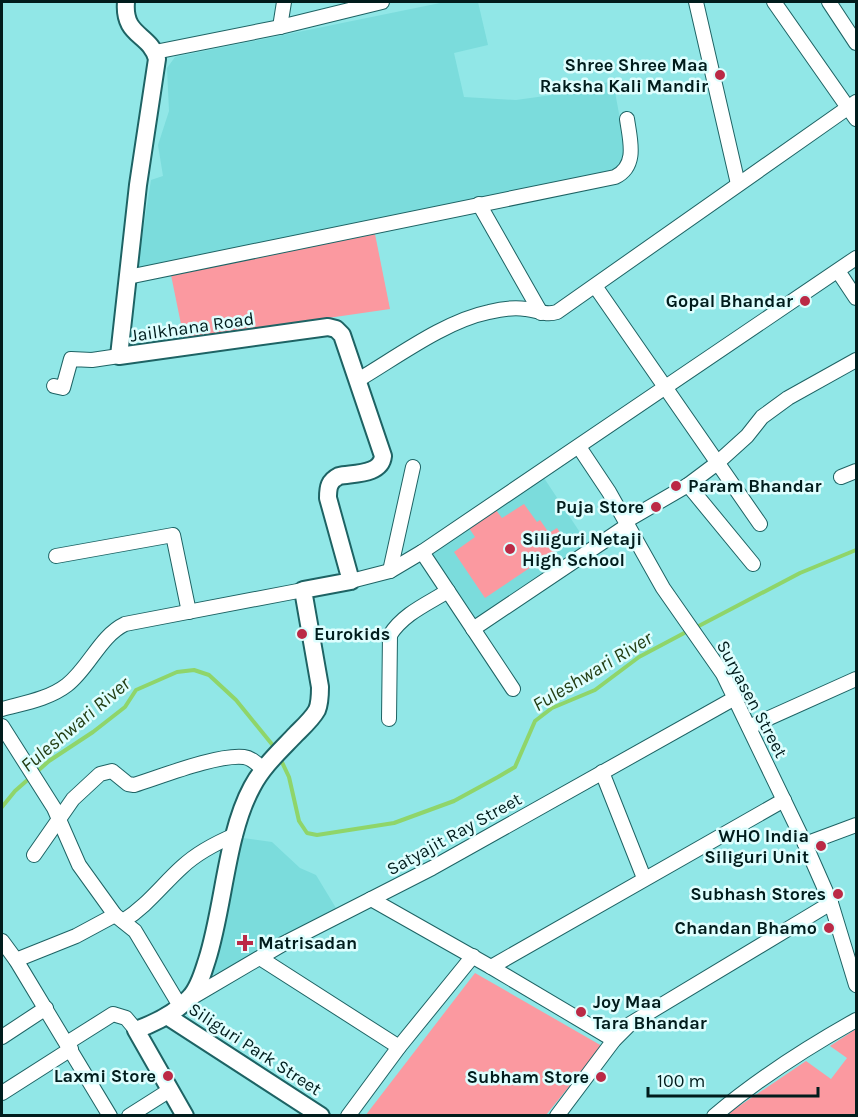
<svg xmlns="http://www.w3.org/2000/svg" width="858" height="1117" font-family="Karla,sans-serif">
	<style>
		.built { fill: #7bdcdc }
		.green { fill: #fb99a0 }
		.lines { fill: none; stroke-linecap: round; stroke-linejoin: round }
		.stream { stroke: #8fd56a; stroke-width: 4 }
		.minor-casing { stroke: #1e6364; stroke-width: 16 }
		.tertiary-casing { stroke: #1e6364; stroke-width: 20 }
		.minor { stroke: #fff; stroke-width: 14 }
		.tertiary { stroke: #fff; stroke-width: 16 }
		.poi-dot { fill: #bb2a46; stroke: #defefe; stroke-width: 2 }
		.labels { text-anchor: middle; stroke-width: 5; stroke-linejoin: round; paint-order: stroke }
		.poi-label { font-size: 18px; font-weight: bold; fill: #011c1c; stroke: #defefe; text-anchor: end }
		.street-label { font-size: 18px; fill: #011c1c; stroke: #defefe }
		.water-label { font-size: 20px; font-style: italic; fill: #243f15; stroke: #defefe }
	</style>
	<rect width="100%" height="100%" fill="#91e7e7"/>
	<g class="built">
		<path d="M445,2H478L488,45L454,53L464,97L516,100L552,95L613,81L627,157L617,169L137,269L151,180L163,176L158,145L169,111L167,68L175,57Z"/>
		<path d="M544,478L589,546L472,623L427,555Z"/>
		<path d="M243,838L272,842L300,868L316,875L336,908L208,978Z"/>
	</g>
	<g class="green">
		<path d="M375,234L390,309L184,339L171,275Z"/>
		<path d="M524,504L537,522L540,520L549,533L557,528L567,543L485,598L454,552L475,537L469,528L496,510L502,518Z"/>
		<path d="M475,973L602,1046L546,1115L365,1116Z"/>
		<path d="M856,1029V1115H726L806,1061L831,1079L847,1058L830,1046Z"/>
	</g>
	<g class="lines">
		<g class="stream">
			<path d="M695,628L800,573L856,550"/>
			<path d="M280,758L289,777L299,821L307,833L317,835L394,823L454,801L498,777L515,767L535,721L552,708L595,690L639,657L688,631"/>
			<path d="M2,807L15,791L49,761L93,732L125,707L136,690L177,672L194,670L209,675L236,700L275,748"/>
		</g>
		<defs>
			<g id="minor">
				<path d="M696,2L738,184"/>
				<path d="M774,2L856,119"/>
				<path d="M829,2L856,43"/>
				<path d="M280,27L284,2"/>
				<path d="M155,52L280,27L382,2"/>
				<path d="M479,204L541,313"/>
				<path d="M838,271L856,298"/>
				<path d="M128,277L615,177C638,166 630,140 627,119"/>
				<path d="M595,286L760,524"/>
				<path d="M358,380C397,357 445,321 489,312C501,309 514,307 526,309C538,310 545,316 557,312L856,102"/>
				<path d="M54,386L63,388L71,359L92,360L119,356"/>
				<path d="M579,447L609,492L663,588L723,674L805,844L831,903L856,985"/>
				<path d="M841,477L856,471"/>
				<path d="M688,485L753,564"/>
				<path d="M626,521L688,485L716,464L747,436L762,417L788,398L856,360"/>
				<path d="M422,552L513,689"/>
				<path d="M56,556L173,535L189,612"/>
				<path d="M390,571L413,467"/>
				<path d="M351,581L390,571L422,552L856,258"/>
				<path d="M473,629L628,525"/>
				<path d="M2,709C24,703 49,699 67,685C89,668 100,636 125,624L303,590"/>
				<path d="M389,719L390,635C403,614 427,604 448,591"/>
				<path d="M2,726L54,808L79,865L115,915L135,931L180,1006"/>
				<path d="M749,727L856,679"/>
				<path d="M602,772L644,878"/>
				<path d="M805,844L856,825"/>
				<path d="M34,855L73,799L100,774L112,771L128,784L134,785C160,777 217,754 244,757C252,758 257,764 263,769"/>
				<path d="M371,899L491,967L614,1040"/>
				<path d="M123,921C147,906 162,885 182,867C198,852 216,843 235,835"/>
				<path d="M2,941L16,960L110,1116"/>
				<path d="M260,958L399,1047"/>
				<path d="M16,960L76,936L115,915"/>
				<path d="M491,967L784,800"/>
				<path d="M191,998L283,944L432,868L735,698"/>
				<path d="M2,1037L46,1008"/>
				<path d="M67,1043L113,1014L126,1018L136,1030"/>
				<path d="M2,1093L71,1049"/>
				<path d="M129,1116L170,1090"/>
				<path d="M348,1116L399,1047L473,956"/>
				<path d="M557,1116L614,1040L630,1024L831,903"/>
				<path d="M714,1116C759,1078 806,1048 856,1020"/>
			</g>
			<g id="tertiary">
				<path d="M126,2C123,37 150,33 157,59L138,185L119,356L328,327L336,329L342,335L383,456C381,475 354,473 339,476C329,481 328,487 328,498L351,581L303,590L320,687C320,695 320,703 317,710C312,719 303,727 296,734C280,751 263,766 252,787C226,835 224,907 207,960C203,972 199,988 190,997C176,1013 155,1023 136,1030L185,1116"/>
				<path d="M167,1016L321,1116"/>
			</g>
		</defs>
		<use href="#minor" class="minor-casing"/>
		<use href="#tertiary" class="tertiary-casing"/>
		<use href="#minor" class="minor"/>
		<use href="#tertiary" class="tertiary"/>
	</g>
	<g class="poi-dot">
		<circle cx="720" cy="75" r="6"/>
		<circle cx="805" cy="301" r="6"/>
		<circle cx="676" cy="486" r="6"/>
		<circle cx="656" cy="507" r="6"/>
		<circle cx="510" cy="549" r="6"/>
		<circle cx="302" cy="634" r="6"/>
		<circle cx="821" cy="846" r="6"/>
		<circle cx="838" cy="894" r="6"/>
		<circle cx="829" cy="928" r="6"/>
		<path d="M242 934h6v6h6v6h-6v6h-6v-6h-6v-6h6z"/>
		<circle cx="581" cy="1012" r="6"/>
		<circle cx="168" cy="1076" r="6"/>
		<circle cx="601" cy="1077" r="6"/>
	</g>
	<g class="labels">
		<g class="poi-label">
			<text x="708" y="71">Shree Shree Maa<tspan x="708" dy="21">Raksha Kali Mandir</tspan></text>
			<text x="793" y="307">Gopal Bhandar</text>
			<text x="688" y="492" text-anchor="start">Param Bhandar</text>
			<text x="644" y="513">Puja Store</text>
			<text x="522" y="545" text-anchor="start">Siliguri Netaji<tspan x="522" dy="21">High School</tspan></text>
			<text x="314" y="640" text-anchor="start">Eurokids</text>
			<text x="809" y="842">WHO India<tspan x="809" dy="21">Siliguri Unit</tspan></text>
			<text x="826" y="900">Subhash Stores</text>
			<text x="817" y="934">Chandan Bhamo</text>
			<text x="258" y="949" text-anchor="start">Matrisadan</text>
			<text x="593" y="1008" text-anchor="start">Joy Maa<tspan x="593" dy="21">Tara Bhandar</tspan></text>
			<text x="156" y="1082">Laxmi Store</text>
			<text x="589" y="1083">Subham Store</text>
		</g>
		<g class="street-label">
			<text transform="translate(192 327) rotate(-8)" y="6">Jailkhana Road</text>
			<text transform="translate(752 699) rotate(62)" y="6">Suryasen Street</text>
			<text transform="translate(454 834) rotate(-29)" y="6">Satyajit Ray Street</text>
			<text transform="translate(255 1049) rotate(33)" y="6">Siliguri Park Street</text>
		</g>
		<g class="water-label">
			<text transform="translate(592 671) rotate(-31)" y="7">Fuleshwari River</text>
			<text transform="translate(75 724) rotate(-40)" y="7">Fuleshwari River</text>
		</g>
	</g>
	<rect width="858" height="1117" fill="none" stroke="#011c1c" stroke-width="6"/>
	<path d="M648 1087v9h170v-9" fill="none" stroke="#011c1c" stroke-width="3"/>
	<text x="657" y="1087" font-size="18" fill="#011c1c" stroke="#defefe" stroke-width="4.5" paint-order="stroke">100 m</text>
</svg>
